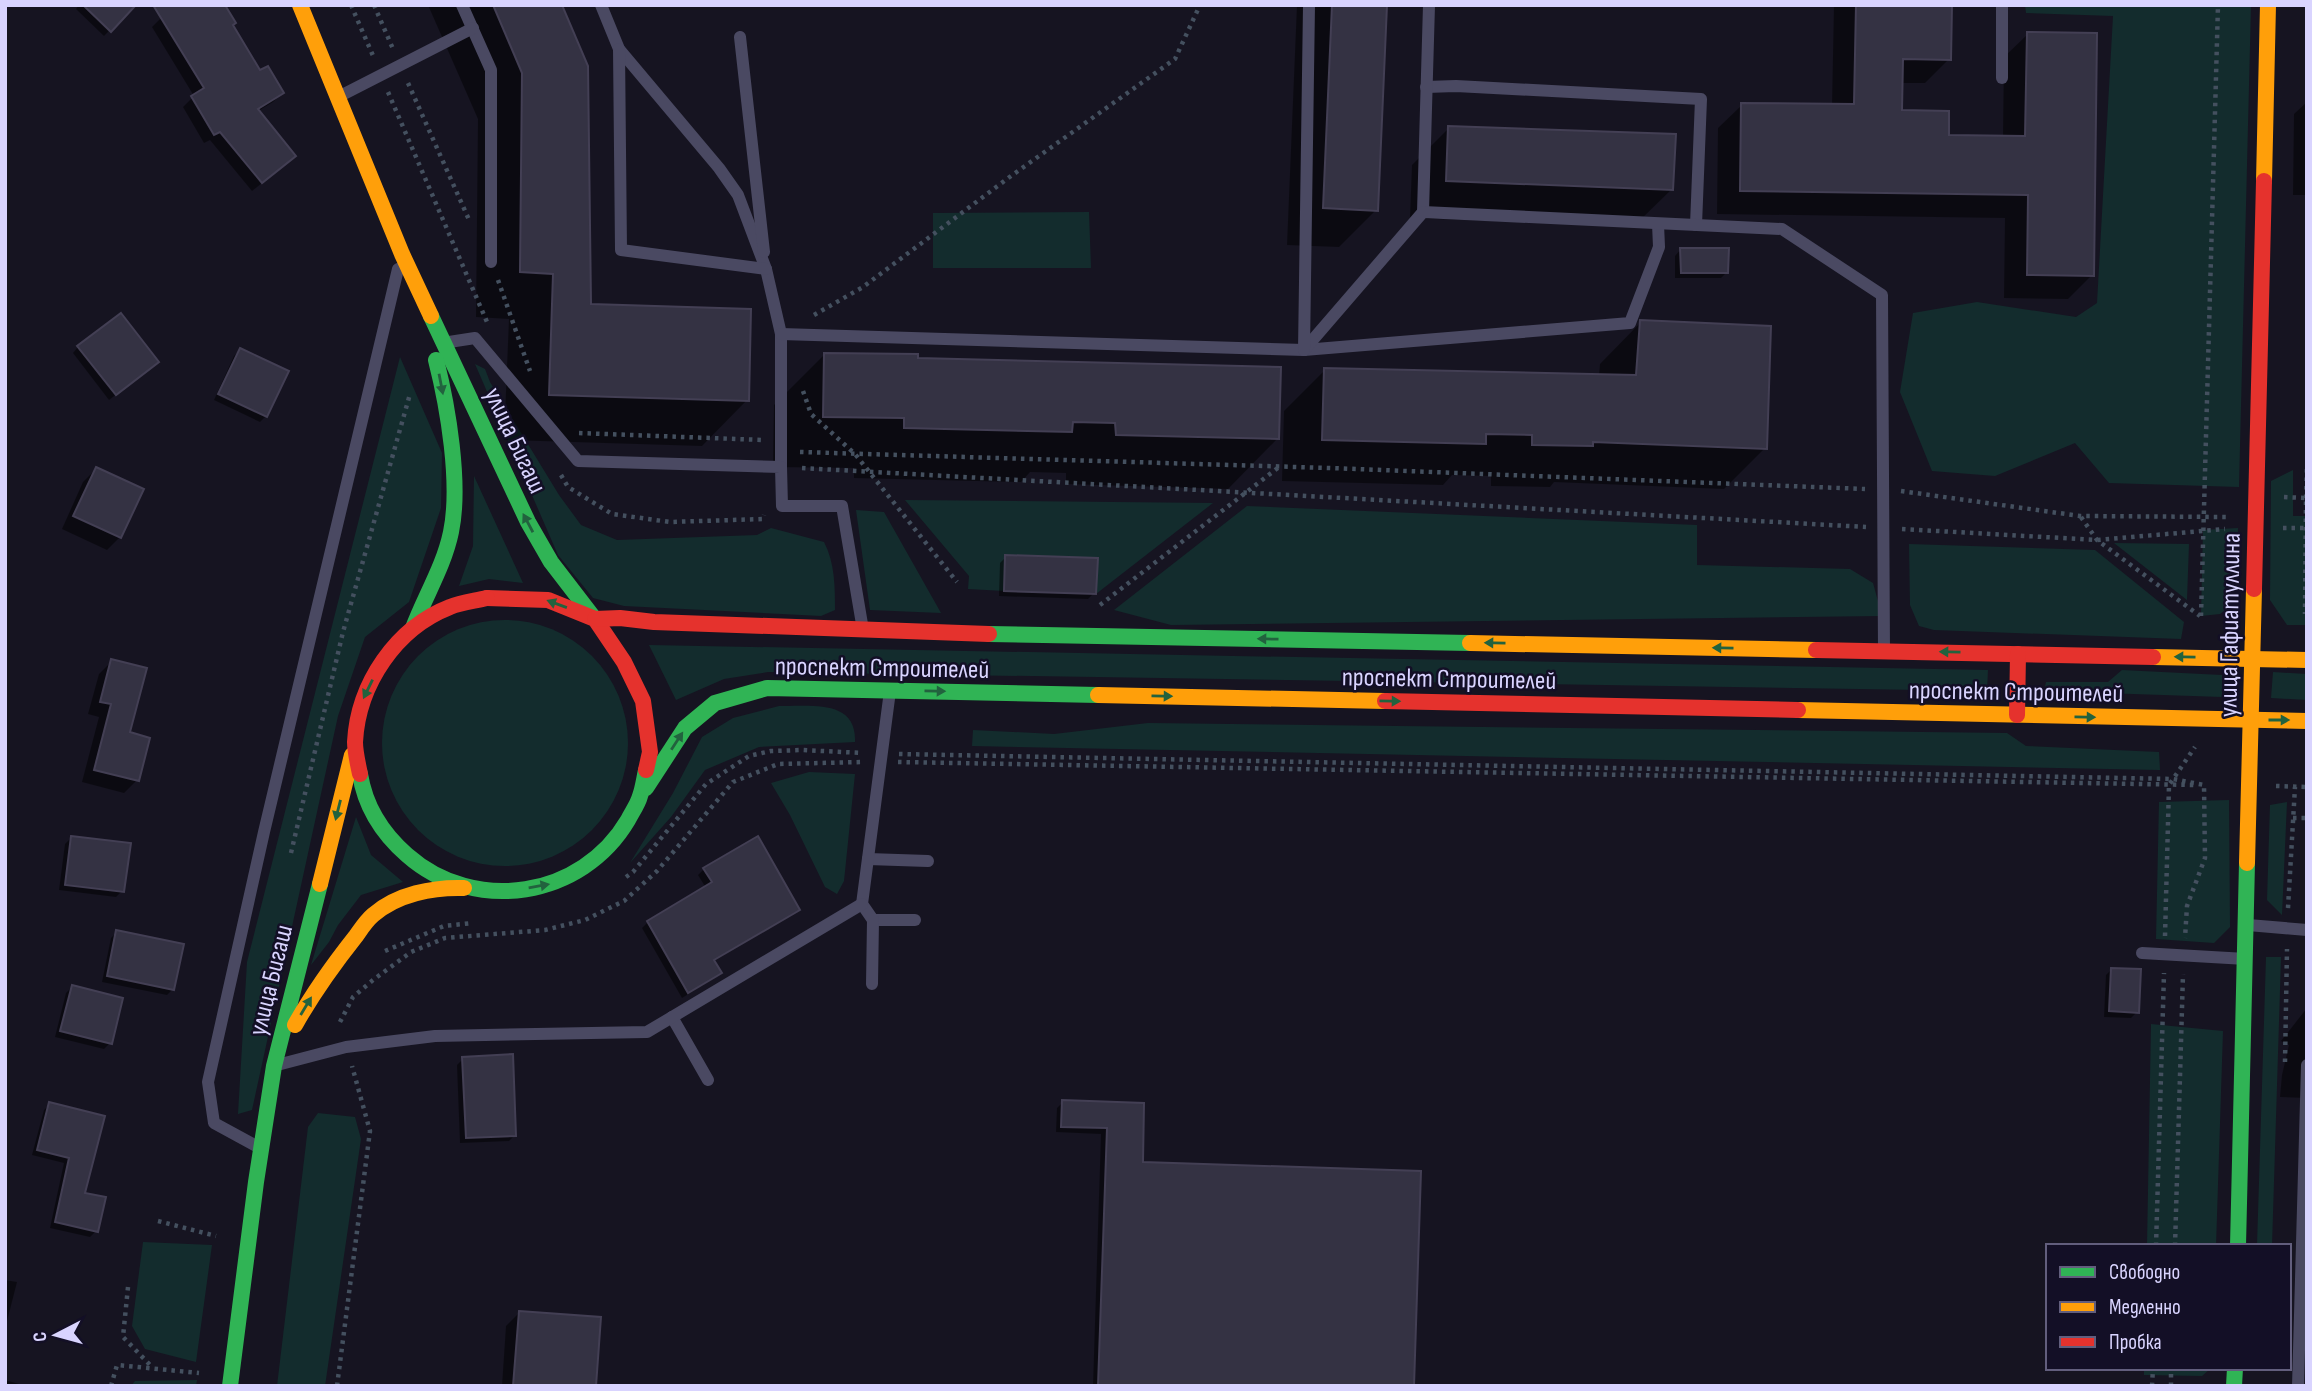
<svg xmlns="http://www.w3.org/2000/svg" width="2312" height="1391" font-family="'Sofia Sans Condensed',sans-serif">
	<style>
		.green { fill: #132c2d }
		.shadow { fill: #0007 }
		.building { fill: #343243; stroke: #433f54; stroke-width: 2 }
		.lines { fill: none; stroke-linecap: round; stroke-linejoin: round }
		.path { stroke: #44505f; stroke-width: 4.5; stroke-dasharray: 3.5 5; stroke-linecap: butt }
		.lane { stroke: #4a4962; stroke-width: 12 }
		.fast { stroke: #30b455; stroke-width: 16 }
		.slow { stroke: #ff9f0a; stroke-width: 16 }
		.jam { stroke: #e5322d; stroke-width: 16 }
		.oneway { fill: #22623e }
		.labels { text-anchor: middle; stroke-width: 5; stroke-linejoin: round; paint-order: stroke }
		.street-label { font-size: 26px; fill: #d9d4ff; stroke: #130f26 }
	</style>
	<rect width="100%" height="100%" fill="#161421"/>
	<g class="green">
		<path d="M2025,5H2251L2239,487L2109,483L2075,443L1995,476L1932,471L1900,392L1913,313L1977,302L2076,317L2097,303L2113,16L2026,13Z"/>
		<path d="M1089,212L1091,268H933V213Z"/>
		<path d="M400,357L442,453L441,508L409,602L365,637L338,716L252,1110L238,1114L247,962Z"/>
		<path d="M475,364L485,369L490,382L559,495L581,525L617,540L757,535L771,528L824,542C835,563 835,587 835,610L821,616L624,606L593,598L558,555Z"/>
		<path d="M2293,470V516H2307V625H2287L2270,600L2271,481Z"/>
		<path d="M474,476L523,583L489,579L459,586L473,546Z"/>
		<path d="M905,500L1213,503L1096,594L1097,558L1006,555L1004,591L968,589L969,576Z"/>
		<path d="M1247,506L1697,525V565L1850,569L1873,583L1882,616L1171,625L1114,610Z"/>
		<path d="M856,510L884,512L941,613L870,610Z"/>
		<path d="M2238,528L2234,603L2220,614L2201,616L2203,530Z"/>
		<path d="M2114,543L2189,544L2187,600Z"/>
		<path d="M1909,544L2095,550L2184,622L2181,639L1934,630L1919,626L1910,605Z"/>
		<circle cx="505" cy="743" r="123"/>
		<path d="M649,645L1988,670L1987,691L768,672L724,679L676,700Z"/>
		<path d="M2122,670L2222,675V697L2044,691L2046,682H2108Z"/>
		<path d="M2273,672L2307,674V700L2271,698Z"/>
		<path d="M779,706C808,707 857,698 855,742L759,747L705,770L671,817L630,863L673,793L702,737L733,718Z"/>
		<path d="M1148,723L2007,733L2026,746L2159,752L2160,770L972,746L973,730L1054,734Z"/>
		<path d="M809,772L855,774L844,881L837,894L825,887L790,815L771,783Z"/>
		<path d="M2229,800L2230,927L2214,943L2156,939L2159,802Z"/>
		<path d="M2287,802L2282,915L2267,900L2270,805Z"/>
		<path d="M356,817L371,855L403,882L361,895L338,925L329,942L311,965Z"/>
		<path d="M2266,957H2281L2272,1246H2257Z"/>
		<path d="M2151,1024L2223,1031L2216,1246H2147Z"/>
		<path d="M318,1113L355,1117L361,1139L325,1386H277L308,1127Z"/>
		<path d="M143,1242L212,1245L196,1362L145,1349L132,1326Z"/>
		<path d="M2144,1368H2211L2202,1376L2144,1375Z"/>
		<path d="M197,1380L196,1386H131L135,1381Z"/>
	</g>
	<g class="shadow">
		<path d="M79,5H134L104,36L76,9Z"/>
		<path d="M428,5H560L589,306L747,400L702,446L504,440L509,319L476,317L478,119Z"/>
		<path d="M1297,5H1385L1376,210L1339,247L1287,245Z"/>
		<path d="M1834,5H1950L1949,59L1925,83H1901L1900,111L1947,136L2003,137L2004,57L2028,34L2092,275L2068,299L2004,298L2005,218L1717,214L1718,128L1742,105L1832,106Z"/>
		<path d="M161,18L259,73L282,93L273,102L258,111L284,165L252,191L210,140L204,143L183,107L194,96L152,27Z"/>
		<path d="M2307,102V195H2293L2294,114Z"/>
		<path d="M1449,128L1672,189L1634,226L1410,218L1412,165Z"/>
		<path d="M1681,249L1727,272L1721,278H1675V256Z"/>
		<path d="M1641,322L1765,448L1724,489L1554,482L1550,487L1491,486V476L1452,475L1443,485L1282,481L1284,411L1325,370L1599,376L1600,364Z"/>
		<path d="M78,347L150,368L109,400L73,353Z"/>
		<path d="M240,350L266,416L260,422L214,400L234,356Z"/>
		<path d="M824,355L916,360L1278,438L1228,489L1066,484V473L1030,472L1021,482L854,478V468L773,467L774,405Z"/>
		<path d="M96,469L120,537L107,550L62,529L83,482Z"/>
		<path d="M1006,557L1094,593L1088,599L999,596L1000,563Z"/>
		<path d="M112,661L137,780L124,793L82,782L99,717L88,714L99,674Z"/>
		<path d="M71,838L122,891L116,897L59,890L65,844Z"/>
		<path d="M704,869L798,909L792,915L713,961L719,973L713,979L682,998L642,928L648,922L706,888L698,875Z"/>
		<path d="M117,932L173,989L167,995L102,982L111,938Z"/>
		<path d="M2112,969L2137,1012L2131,1018L2104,1017L2106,975Z"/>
		<path d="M72,987L110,1043L104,1049L55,1037L66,993Z"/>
		<path d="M2307,1008V1098L2280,1097L2282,1075L2289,1045L2281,1041Z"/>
		<path d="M463,1059L515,1135L509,1141L460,1143L457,1065Z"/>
		<path d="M1063,1102L1142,1105L1141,1164L1412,1386H1093L1101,1134L1056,1132L1057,1108Z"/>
		<path d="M50,1104L96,1231L90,1237L50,1228L64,1163L32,1155L44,1110Z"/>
		<path d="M5,1280L17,1282L5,1329Z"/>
		<path d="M519,1313L594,1386H502L506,1326Z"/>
		<path d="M5,1380L19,1384V1386H5Z"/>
	</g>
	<g class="building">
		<path d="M83,5H136L111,32Z"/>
		<path d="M153,5H225L236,23L233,25L260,70L268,66L284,93L258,109L296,156L262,183L220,132L214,135L191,96L204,88Z"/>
		<path d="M493,5H562L588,66L591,304L751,309L749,401L549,395L553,274L520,272L522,73Z"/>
		<path d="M1332,5H1387L1378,211L1323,208Z"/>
		<path d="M1856,5H1952L1951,60L1903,59L1902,110L1949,111V135L2025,136L2027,32L2097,33L2094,276L2027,275L2028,195L1740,191L1741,103L1854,104Z"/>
		<path d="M1448,126L1676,134L1673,190L1446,181Z"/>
		<path d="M1680,248H1729L1728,273H1681Z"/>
		<path d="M121,313L159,362L116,395L77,346Z"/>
		<path d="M1640,320L1771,326L1767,449L1593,442V446L1532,445V435L1486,434V444L1322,440L1324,368L1636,375Z"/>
		<path d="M240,348L289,371L267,417L218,394Z"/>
		<path d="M824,353L918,354V358L1281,367L1279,439L1116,435L1115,423L1073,422L1072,432L904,428V418L823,417Z"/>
		<path d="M96,467L144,489L121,538L73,516Z"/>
		<path d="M1005,555L1098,558L1096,594L1004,591Z"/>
		<path d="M111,659L147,668L130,732L150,738L139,781L94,770L111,704L100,702Z"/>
		<path d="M71,836L131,843L124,892L65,885Z"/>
		<path d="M758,836L800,910L714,960L722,973L688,993L647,921L712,882L703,868Z"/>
		<path d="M116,930L184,944L174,990L107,976Z"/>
		<path d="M2111,968L2141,969L2139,1013L2109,1011Z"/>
		<path d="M72,985L123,998L112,1044L60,1031Z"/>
		<path d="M513,1054L516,1136L466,1138L462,1057Z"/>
		<path d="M1062,1100L1144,1103L1143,1162L1421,1171L1414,1386H1098L1107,1128L1061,1127Z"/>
		<path d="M49,1102L105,1116L85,1193L106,1197L98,1232L55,1222L69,1158L37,1150Z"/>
		<path d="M519,1311L601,1317L596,1386H513Z"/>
	</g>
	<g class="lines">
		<g class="path">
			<path d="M351,5L374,58"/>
			<path d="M374,5L393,49"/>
			<path d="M408,83L470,222"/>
			<path d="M388,92L487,322"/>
			<path d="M498,280L530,371"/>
			<path d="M814,315L863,287L1011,176L1175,59L1200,5"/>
			<path d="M803,391L811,414L855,454L957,582"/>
			<path d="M579,433L763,440"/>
			<path d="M800,452L1330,468L1865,489"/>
			<path d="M802,468L1866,527"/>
			<path d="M561,475L568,487L612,514L670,522L763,519L764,515"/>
			<path d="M1901,491L2080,516L2227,517"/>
			<path d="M2284,497L2306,498L2305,614"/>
			<path d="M2306,498L2307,466"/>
			<path d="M2081,517L2097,540L2200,616"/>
			<path d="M2283,528H2307"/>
			<path d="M1902,529L2097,540L2225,529"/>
			<path d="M1100,605L1279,467"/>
			<path d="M2201,616L2218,5"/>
			<path d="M899,754L2173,779L2204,785L2205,858L2187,906L2185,938"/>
			<path d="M898,762L2195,785"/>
			<path d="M2276,786L2307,787"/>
			<path d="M2293,818H2307"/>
			<path d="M291,853L343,632L410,394"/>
			<path d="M626,877L633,872L706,784L749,756L771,751L802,750L863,753"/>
			<path d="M2288,908L2295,787"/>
			<path d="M2165,936L2169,785L2195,747"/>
			<path d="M385,951L444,926L473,923"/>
			<path d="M340,1022L353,997L373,980L411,952L445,938L545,930L585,920L624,901L657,871L733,782L778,764L862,762"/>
			<path d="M2285,1062L2287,949"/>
			<path d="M158,1221L216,1236"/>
			<path d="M2156,1246L2164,973"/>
			<path d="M2175,1246L2183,974"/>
			<path d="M128,1287L123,1337L153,1368"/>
			<path d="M111,1386L117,1365L199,1373"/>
			<path d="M337,1386L370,1131L352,1066"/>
			<path d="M2152,1386L2153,1368"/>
			<path d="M2171,1386V1368"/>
		</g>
		<g class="lane">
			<path d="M462,5L491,70V262"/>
			<path d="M601,5L619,49L719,168L738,195L766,269L781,334V467"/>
			<path d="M740,37L764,252"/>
			<path d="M619,49L621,250L766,269"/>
			<path d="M2002,78V5"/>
			<path d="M1426,87L1456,86L1701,99L1696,225"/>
			<path d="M342,95L473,28"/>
			<path d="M1423,212L1429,5"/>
			<path d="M781,334L1304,350L1630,323L1659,247L1658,224"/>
			<path d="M449,342L475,338L578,461L781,467L782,506H842L863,630"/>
			<path d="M1304,350L1423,212L1782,229L1882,295L1884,651"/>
			<path d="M1304,350L1309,5"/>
			<path d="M868,859L928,861"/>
			<path d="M873,920H915"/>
			<path d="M2248,925L2307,930"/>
			<path d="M2142,953L2246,959"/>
			<path d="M872,984L873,920L862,904L890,691"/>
			<path d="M672,1017L708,1080"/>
			<path d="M281,1064L346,1047L435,1036L647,1032L862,904"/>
			<path d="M258,1147L214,1123L208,1082L264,832L398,269"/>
			<path d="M2298,1386L2307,1065"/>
		</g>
		<g class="fast">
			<path d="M431,316L528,522L551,562L594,618"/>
			<path d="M413,628C425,596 444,566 451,532C461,484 448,407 436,360"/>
			<path d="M989,634L1470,643"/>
			<path d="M360,774C365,806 383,834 407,855C475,915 582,898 628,820C632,812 638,804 640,796C643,788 644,779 646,770"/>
			<path d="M646,788L685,728L715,703L767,688L1098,695"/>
			<path d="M2238,1246L2247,863"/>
			<path d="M230,1386L256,1182L274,1066L320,884"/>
			<path d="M2234,1386L2235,1368"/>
		</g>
		<g class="slow">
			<path d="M300,5L402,254L431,316"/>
			<path d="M2264,181L2268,5"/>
			<path d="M1470,643L1816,650"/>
			<path d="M2153,657L2307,660"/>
			<path d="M1098,695L1385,701"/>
			<path d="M1798,710L2307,721"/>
			<path d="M2247,863L2254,589"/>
			<path d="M320,884L352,755"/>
			<path d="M295,1025C313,993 333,965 356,936C361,929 366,921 373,915C397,894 433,887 464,888"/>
		</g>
		<g class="jam">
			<path d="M2254,589L2264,181"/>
			<path d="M487,598L548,600L595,619L624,662L643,701L650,752L646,770"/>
			<path d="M595,619L620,618L654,622L989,634"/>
			<path d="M1816,650L2153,657"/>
			<path d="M1385,701L1798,710"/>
			<path d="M2017,715L2018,654"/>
			<path d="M360,774C358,764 355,752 355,742C358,684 396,628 450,607C461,602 475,601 487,598"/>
		</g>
	</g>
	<defs><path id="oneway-solid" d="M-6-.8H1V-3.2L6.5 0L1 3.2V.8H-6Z" transform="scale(1.75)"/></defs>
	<g class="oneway">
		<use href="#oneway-solid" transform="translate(441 384) rotate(79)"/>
		<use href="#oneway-solid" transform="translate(528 523) rotate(-118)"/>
		<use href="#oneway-solid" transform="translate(557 604) rotate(-160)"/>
		<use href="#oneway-solid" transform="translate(1268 639) rotate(-179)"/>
		<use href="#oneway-solid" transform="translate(1495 643) rotate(-179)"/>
		<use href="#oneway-solid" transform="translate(1723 648) rotate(-179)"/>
		<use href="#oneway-solid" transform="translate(1950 652) rotate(-179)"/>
		<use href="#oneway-solid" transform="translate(2185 657) rotate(-179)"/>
		<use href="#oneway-solid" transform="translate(368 689) rotate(116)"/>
		<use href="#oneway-solid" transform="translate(935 691) rotate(1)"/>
		<use href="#oneway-solid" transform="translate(1162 696) rotate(1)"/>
		<use href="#oneway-solid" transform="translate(1390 701) rotate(1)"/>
		<use href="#oneway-solid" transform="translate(2085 717) rotate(1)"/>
		<use href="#oneway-solid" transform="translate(2279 720)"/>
		<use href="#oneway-solid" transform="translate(677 741) rotate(-57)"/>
		<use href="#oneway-solid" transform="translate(338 810) rotate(104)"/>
		<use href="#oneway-solid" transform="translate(539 886) rotate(-10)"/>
		<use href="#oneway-solid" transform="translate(306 1006) rotate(-59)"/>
	</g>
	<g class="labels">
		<g class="street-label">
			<text transform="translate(516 440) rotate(65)" y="9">улица Бигаш</text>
			<text transform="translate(2229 625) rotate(-89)" y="9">улица Гафиатуллина</text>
			<text transform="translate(882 667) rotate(1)" y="9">проспект Строителей</text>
			<text transform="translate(1449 678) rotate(1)" y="9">проспект Строителей</text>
			<text transform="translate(2016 691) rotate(1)" y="9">проспект Строителей</text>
			<text transform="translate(270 980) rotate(-76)" y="9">улица Бигаш</text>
		</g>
	</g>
	<rect width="2312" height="1391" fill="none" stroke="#d9d4ff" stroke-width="14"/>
	<rect x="2046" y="1244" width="245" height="126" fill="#130f26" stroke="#625e7d" stroke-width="2"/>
	<rect x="2060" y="1267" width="35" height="10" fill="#30b455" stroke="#625e7d" stroke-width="2"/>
	<text x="2109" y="1279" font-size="21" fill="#d9d4ff">Свободно</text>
	<rect x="2060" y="1302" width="35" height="10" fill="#ff9f0a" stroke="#625e7d" stroke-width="2"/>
	<text x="2109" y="1314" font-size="21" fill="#d9d4ff">Медленно</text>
	<rect x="2060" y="1337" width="35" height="10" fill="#e5322d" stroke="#625e7d" stroke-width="2"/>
	<text x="2109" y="1349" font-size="21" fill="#d9d4ff">Пробка</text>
	<g transform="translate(56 1335) rotate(264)" stroke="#130f26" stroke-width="5" paint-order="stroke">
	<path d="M0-5L12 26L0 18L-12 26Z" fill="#d9d4ff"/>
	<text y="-10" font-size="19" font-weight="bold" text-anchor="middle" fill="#d9d4ff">С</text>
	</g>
</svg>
